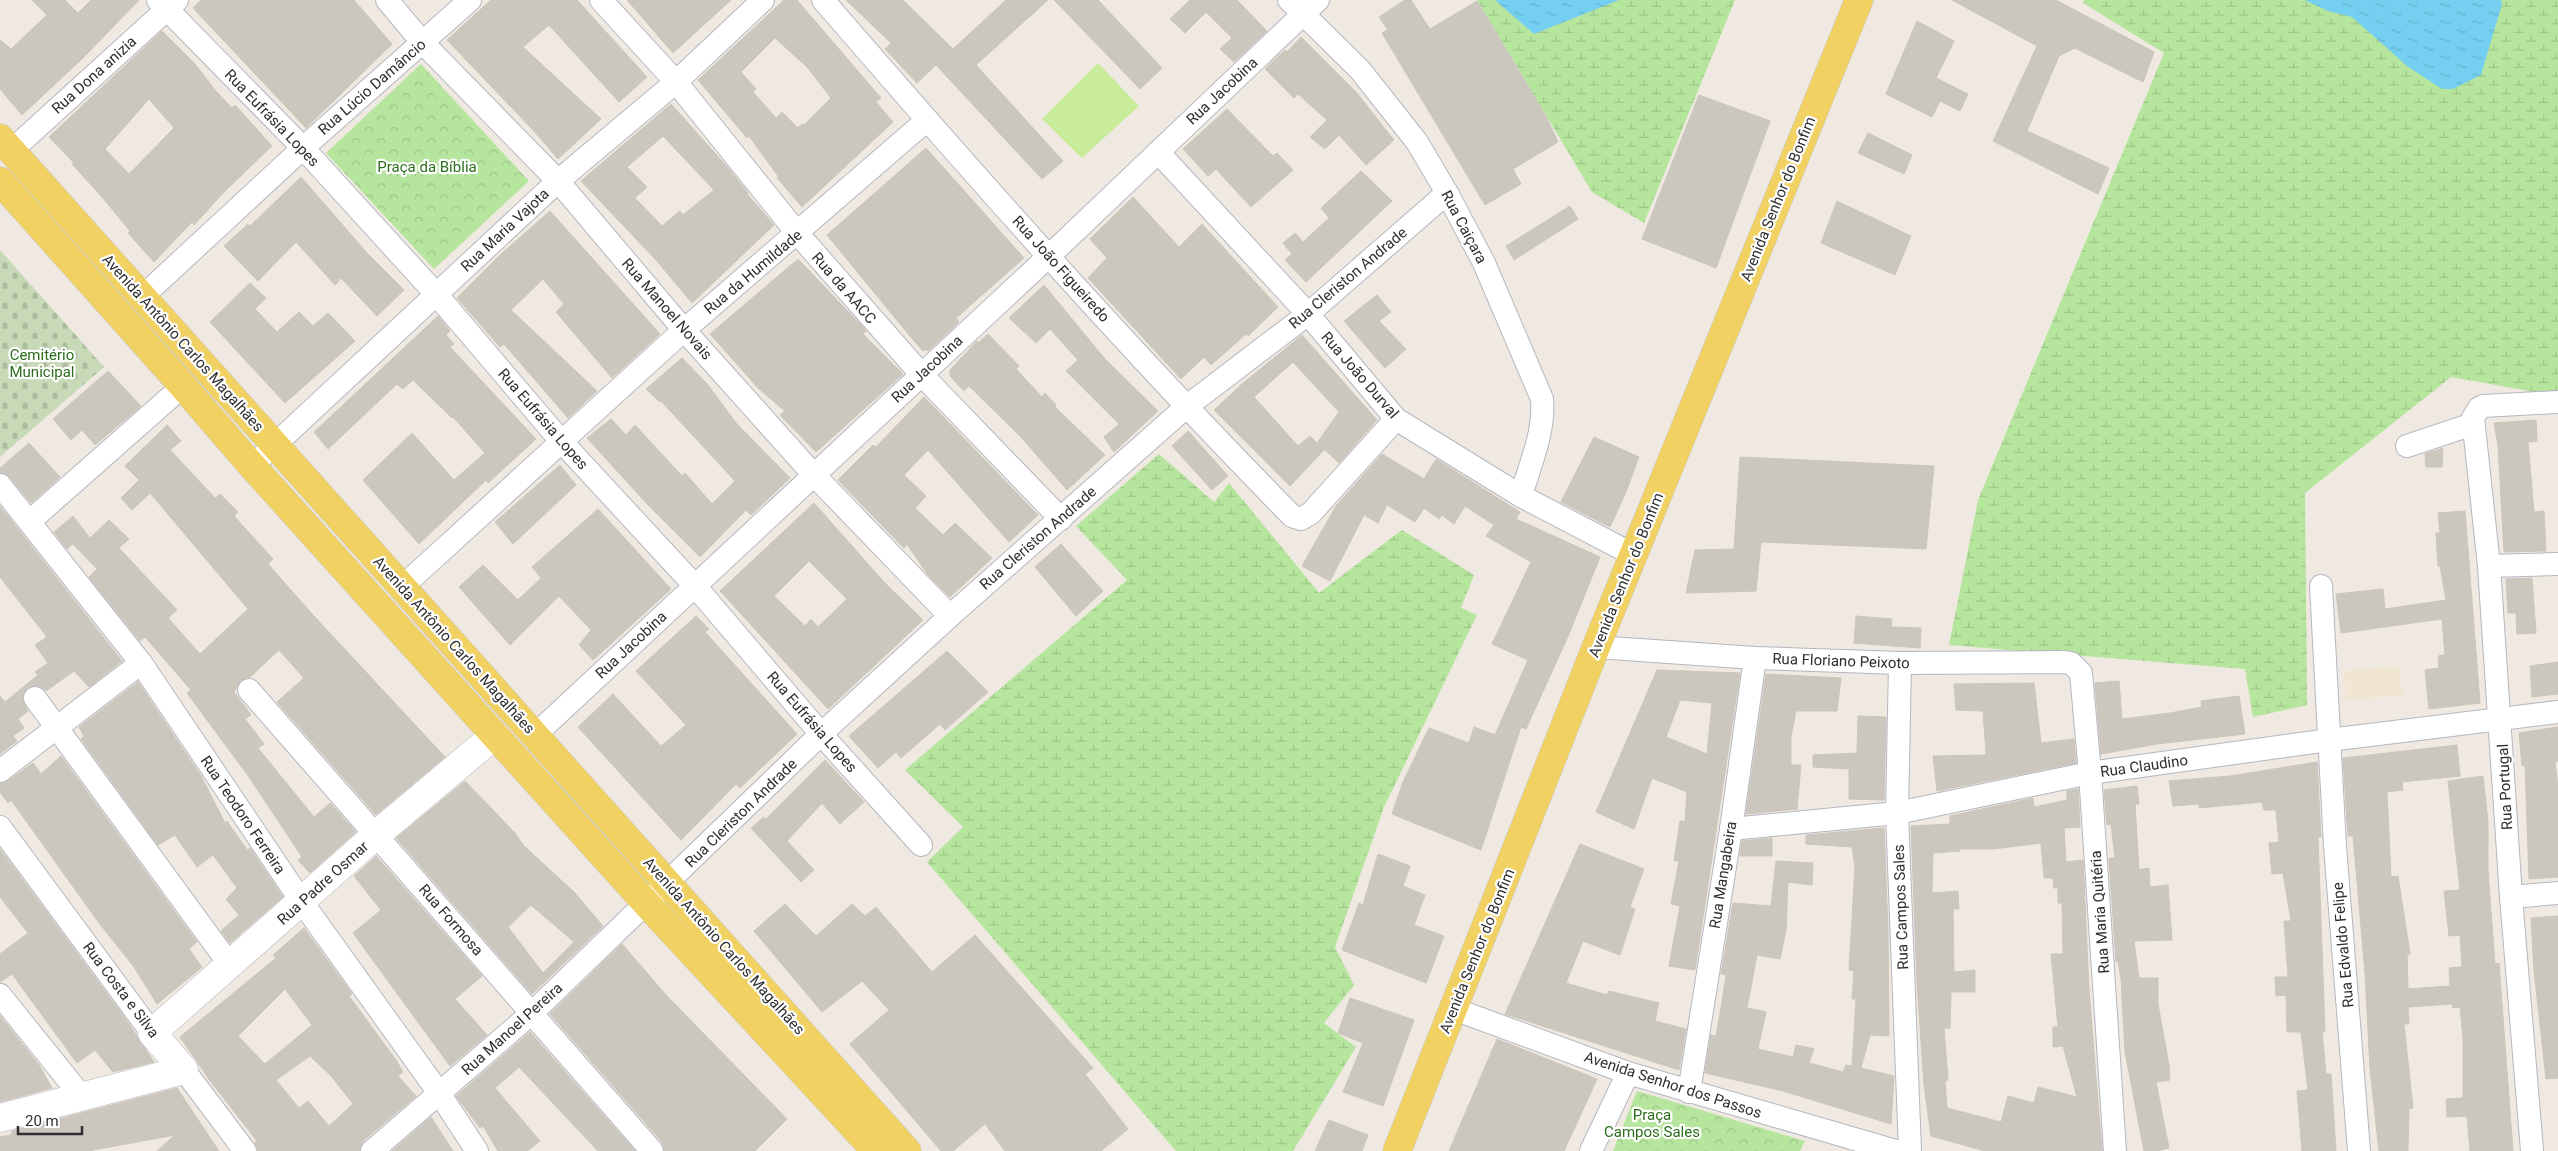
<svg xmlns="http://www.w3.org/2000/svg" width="2558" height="1151" font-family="Roboto,sans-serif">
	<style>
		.education { fill: #f0e6d1 }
		.wetland { fill: url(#wetland-marsh) }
		.cemetery { fill: url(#cemetery-stones) }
		.park { fill: url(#park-crowns) }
		.pitch { fill: #c9ec9a }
		.water { fill: url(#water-ripples) }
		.building { fill: #cbc7bf; stroke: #cbc5ba; fill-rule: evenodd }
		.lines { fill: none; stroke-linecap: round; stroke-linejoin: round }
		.street-casing { stroke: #b4b7c1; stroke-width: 24 }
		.secondary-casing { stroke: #b4b7c1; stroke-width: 29 }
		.primary-casing { stroke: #c9c9c9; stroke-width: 29 }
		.street { stroke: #fff; stroke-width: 22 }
		.secondary { stroke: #fff; stroke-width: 28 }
		.primary { stroke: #f2d163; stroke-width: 28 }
		.labels { text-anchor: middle; stroke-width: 4.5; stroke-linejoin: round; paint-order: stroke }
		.street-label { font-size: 15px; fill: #2e2e2e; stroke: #fff }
		.park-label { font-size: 15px; fill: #2c6e1b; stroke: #fff }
	</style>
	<defs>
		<pattern id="wetland-marsh" width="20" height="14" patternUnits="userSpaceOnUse" patternTransform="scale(1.25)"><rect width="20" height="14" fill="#b6e59e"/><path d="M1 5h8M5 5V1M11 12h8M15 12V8" fill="none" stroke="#9dc588"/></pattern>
		<pattern id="cemetery-stones" width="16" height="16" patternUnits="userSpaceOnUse" patternTransform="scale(1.25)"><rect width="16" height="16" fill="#c8d9b8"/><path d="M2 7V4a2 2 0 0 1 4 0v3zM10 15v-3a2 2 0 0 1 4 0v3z" fill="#acbb9e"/></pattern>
		<pattern id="park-crowns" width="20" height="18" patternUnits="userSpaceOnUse" patternTransform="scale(1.25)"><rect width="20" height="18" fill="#b6e59e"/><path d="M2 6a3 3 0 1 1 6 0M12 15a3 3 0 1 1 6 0" fill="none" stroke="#9dc588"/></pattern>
		<pattern id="water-ripples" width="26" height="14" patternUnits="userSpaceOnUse" patternTransform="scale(1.25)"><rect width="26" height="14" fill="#75cff0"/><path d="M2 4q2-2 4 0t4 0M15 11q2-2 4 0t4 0" fill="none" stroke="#66b2ce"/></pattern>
	</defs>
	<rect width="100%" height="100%" fill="#efe9e1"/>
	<path class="education" d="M2399,666L2402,696L2346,699L2344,671Z"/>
	<g class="wetland">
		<path d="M1477,0H1735L1644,223L1592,192Z"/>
		<path d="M2084,0H2558V396L2451,377L2305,493L2307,705L2253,717L2245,669L1949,645L1978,500L2164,53L2083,3Z"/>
		<path d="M1159,454L1214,502L1229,483L1319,593L1402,530L1474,575L1461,608L1477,615L1384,807L1335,947L1354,985L1324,1023L1356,1047L1293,1151H1176L927,862L963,827L905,770L1127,580L1076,526Z"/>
	</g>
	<path class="cemetery" d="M0,250L104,367L0,457Z"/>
	<g class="park">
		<path d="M421,64L529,181L434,269L326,153Z"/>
		<path d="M1637,1091L1805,1141L1800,1151H1613Z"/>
	</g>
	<path class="pitch" d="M1098,63L1139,106L1082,158L1042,119Z"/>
	<g class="water">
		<path d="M1495,0H1619L1534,34Z"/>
		<path d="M2305,0H2501L2502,4L2481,75L2453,89H2442L2407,66L2352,17L2328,11Z"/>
	</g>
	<g class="building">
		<path d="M32,0H65L78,13L91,0H139L83,58L22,115L0,89V40L11,49L47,15Z"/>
		<path d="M201,0H354L392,44L306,128L193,8Z"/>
		<path d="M491,0H577L647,77L619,102L549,25L523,47L601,119L558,159L534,131L447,40Z"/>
		<path d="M627,0H731L673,53Z"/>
		<path d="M784,0H797L881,98L876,102L893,122L802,207L777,178L778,176L749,136L747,138L698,80ZM775,38L807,67L831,98L804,125L802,124L798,128L782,112L776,118L753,92L756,89L741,72Z"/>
		<path d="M846,0H903L953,49L1006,0H1048L976,65L1063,161L1042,179L936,65L917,83L885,49L891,43Z"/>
		<path d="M1054,0H1098L1162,68L1140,89Z"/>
		<path d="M1190,0H1237L1267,31L1234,62L1220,49L1232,38L1206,12L1185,33L1170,19Z"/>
		<path d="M1405,0H1411L1430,29L1477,1L1546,116L1558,142L1513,169L1521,184L1485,205L1382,33L1388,30L1379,17Z"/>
		<path d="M1952,0H2056L2154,52L2143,82L2075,48L2059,56L2027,131L2109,168L2098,194L1993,141L2037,46Z"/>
		<path d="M1917,21L1954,41L1936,78L1968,94L1960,111L1940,101L1932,117L1886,94Z"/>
		<path d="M162,31L195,64L215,90L232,108L235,105L272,146L224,192L194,225L192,222L154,262L128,233L130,231L102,197L72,164L74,163L49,137ZM149,99L174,128L129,174L105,149Z"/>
		<path d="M1301,37L1356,92L1394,140L1366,165L1339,135L1325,149L1310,137L1327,120L1298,94L1294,98L1265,69L1285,50L1287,52Z"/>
		<path d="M1699,95L1770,121L1716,268L1642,239Z"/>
		<path d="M671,104L730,170L748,193L747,194L774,225L692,303L656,260L581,181ZM663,136L714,190L683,215L680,211L662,226L635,198L647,187L627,167Z"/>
		<path d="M1227,109L1273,156L1277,153L1293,170L1251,207L1216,169L1208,176L1183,149Z"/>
		<path d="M1868,133L1912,155L1904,174L1858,153Z"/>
		<path d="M926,148L1024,258L956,318L959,322L928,351L926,349L923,351L909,335L827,235Z"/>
		<path d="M1361,171L1392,201L1306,282L1285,260L1292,254L1283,243L1295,233L1303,242L1329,218L1321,208Z"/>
		<path d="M301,177L367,253L404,290L377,316L341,278L335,285L296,242L258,281L224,246L248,224L250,226Z"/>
		<path d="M1133,197L1179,247L1202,224L1278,307L1248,336L1246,334L1211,365L1204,357L1181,379L1088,278L1107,258L1090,239Z"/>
		<path d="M1837,201L1911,236L1895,275L1821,243Z"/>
		<path d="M1570,206L1578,219L1514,260L1506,246Z"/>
		<path d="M550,211L660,334L612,378L556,312L564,304L543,279L511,310L597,391L568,418L504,344L500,347L457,298L500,255Z"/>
		<path d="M798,259L861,325L866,331L863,334L903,374L816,452L780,415L785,411L758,388L710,334Z"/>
		<path d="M250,283L266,298L255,309L277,332L299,312L313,326L328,313L355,341L285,403L210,322Z"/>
		<path d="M1044,285L1105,359L1158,411L1114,452L1104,437L1119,424L1066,371L1078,360L1050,329L1036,343L1009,318Z"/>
		<path d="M1377,295L1391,312L1379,321L1406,349L1385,368L1344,321Z"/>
		<path d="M438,316L450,331L446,335L454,344L450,347L536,439L488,483L486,480L419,544L363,480L412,433L454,480L485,453L453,417L452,418L413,380L403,389L397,384L328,449L314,432Z"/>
		<path d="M988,334L1019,366L1016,369L1042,397L1045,393L1056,405L1055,407L1105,455L1067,490L1021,437L969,386L964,391L950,376V370L977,341L978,343Z"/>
		<path d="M1302,335L1377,420L1339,463L1322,447L1324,450L1290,486L1214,410L1242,384ZM1293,362L1339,412L1317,443L1310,436L1298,446L1254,397Z"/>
		<path d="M682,358L708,385L737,424L790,478L751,515L746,510L700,557L649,506L587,438L611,419L626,435L635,425L682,476L685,473L712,504L735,481L661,401L660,402L646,389Z"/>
		<path d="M108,371L141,406L95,445L82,430L71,440L53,419Z"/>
		<path d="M924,397L1038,515L1009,542L928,450L904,475L926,496L915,508L943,535L955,523L992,558L950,597L928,575L907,544L904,548L838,480L873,445L876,447Z"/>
		<path d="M2536,420L2537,441L2528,442L2534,512L2544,511L2546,551L2504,552L2498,445L2494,423Z"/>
		<path d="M167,425L181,441L170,450L215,498L220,494L238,512L234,516L273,559L268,564L313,615L445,757L376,815L277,702L304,678L279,650L250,677L241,680L234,692L251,715L245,719L264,744L258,748L314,817L330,803L356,832L310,873L298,860L302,857L249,777L187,693L191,690L145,637L140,641L89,577L97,569L73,544L67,549L54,532L73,516L90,538L109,520L129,539L119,548L177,610L168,618L200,654L248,609L150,493L132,510L121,498L139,480L125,466Z"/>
		<path d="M1188,431L1228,476L1212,490L1172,446Z"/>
		<path d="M1594,437L1639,457L1626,492L1610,527L1561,502Z"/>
		<path d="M29,443L60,477L31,503L10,477L0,472V468Z"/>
		<path d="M2443,448L2442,467H2426L2425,454Z"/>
		<path d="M1382,454L1424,479L1436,459L1520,512L1516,519L1600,557L1569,634L1526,729L1521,727L1481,850L1392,814L1403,782L1429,728L1469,743L1474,727L1495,735L1528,660L1492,644L1531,562L1486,536L1494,525L1465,506L1454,524L1442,515L1439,519L1424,508L1415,522L1387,505L1378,523L1364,515L1330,581L1302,566L1336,506Z"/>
		<path d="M1740,457L1934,466L1926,549L1761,542L1756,591L1686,593L1695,550L1734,549Z"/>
		<path d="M560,465L576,485L513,544L495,522Z"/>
		<path d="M814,503L884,582L923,620L828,709L720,591ZM809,561L847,599L818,627L811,619L805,626L774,596Z"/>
		<path d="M0,506L122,661L89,687L74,671L46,691L40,686L27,688L22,699L28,711L18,719L24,728L13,736L17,741L0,754V696L5,702L38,675L35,672L48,663L35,645L47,637L0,577Z"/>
		<path d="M598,509L671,589L593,660L579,645L591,630L559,596L510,645L459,587L483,565L518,600L541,578L532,567Z"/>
		<path d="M2465,511L2480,703L2429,709L2425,670L2439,668L2438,656L2445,655L2442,619L2341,633L2336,594L2383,589L2385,609L2446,600L2440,566H2438L2436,533H2440L2438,513Z"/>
		<path d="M1061,544L1103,591L1076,616L1035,567Z"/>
		<path d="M2532,578L2536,633L2517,634L2516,613H2508L2506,579Z"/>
		<path d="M696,616L709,629L705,632L797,734L740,788L736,784L681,840L578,727L613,694L661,746L686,725L636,671Z"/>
		<path d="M1856,616L1892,619L1891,627L1921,628L1920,648L1854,643Z"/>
		<path d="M947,651L988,692L945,730L940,724L901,758L896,752L878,768L849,736Z"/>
		<path d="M2558,662V694L2532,697L2530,666Z"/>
		<path d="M1657,670L1740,673L1695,970L1669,966L1680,906L1671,904L1679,861H1674L1680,821L1685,822L1687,792L1652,778L1634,829L1596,812ZM1680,700L1712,703L1707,754L1666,737Z"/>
		<path d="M1766,674L1841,678L1837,711H1796L1791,736V765H1801L1797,809L1746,814Z"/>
		<path d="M2119,681L2122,719L2170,713L2202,707L2201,701L2239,696L2245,734L2157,744L2101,754L2095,683Z"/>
		<path d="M138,682L201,776L225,823L227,821L247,850L250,848L283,897L230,943L221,931L239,915L226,899L237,888L213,855L197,867L175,835L158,845L81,739L84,736L79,727Z"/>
		<path d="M2034,683L2041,743L2074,739L2076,763L1937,791L1933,756L1986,755L1983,711L1956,710L1954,684Z"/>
		<path d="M1858,716L1886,717L1884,800L1849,799V769L1813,767V755L1857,753Z"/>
		<path d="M2558,727V761L2555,762L2558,788V877L2529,879L2525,765L2522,766L2519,733Z"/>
		<path d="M2457,745L2460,776L2402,782L2403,790L2387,792L2391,877L2398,876L2410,954L2407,955L2408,989L2450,986L2449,968L2462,967L2460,935L2449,936L2444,891L2460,890L2448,781L2483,776L2488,821V871L2495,964L2499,963L2513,1151H2470L2467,1116L2447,1117L2446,1099L2463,1098V1038L2460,1007L2453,1008L2452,1004L2408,1007L2409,1024H2404L2413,1108L2409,1109L2408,1151H2379L2370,1069L2365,973L2353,836H2348L2343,758Z"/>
		<path d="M61,756L197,942L189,949L202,967L157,1004L134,967L99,923L11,800L8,803L0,792V784L8,781L33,763L41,774Z"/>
		<path d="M825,760L864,802L840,824L822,803L787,841L814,870L801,882L751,828L764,817L766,819Z"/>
		<path d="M2317,762L2321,837H2318L2325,1032H2322L2326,1074H2331L2336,1151H2302L2297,1091L2308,1090L2301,1032H2287L2286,995L2276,996L2275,977H2288L2284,921H2291L2283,873L2272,874L2269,843L2279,842L2276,810H2264L2262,802L2199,808V804L2173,806L2169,781L2230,776Z"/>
		<path d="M465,781L515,833L523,845L574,892L603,926L532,994L396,838ZM531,905L574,942L543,973L508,927Z"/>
		<path d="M2137,786L2139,804H2135L2139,870L2149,868L2150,887L2168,885L2172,940L2134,941L2139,978H2158V1004L2169,1065L2170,1080L2156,1082L2169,1148L2156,1151H2144L2125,1052L2121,979L2118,961L2116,962L2109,858H2115L2111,824L2107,825L2104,790Z"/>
		<path d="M2078,789L2080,827L2064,828L2066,862L2083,860L2089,990L2102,1151H1985L1931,1136L1924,1085L1917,983L1911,826L1950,824V816L2033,798L2034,807L2067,800V791ZM2041,843L2044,878H2053L2054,888H2058V903H2062L2063,954H2051L2058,1027H2053V1047L2063,1046L2077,1097L2038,1087L2034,1103L2008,1096L2001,1122L1947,1108L1945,1081L1948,1080L1944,1028H1950L1951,992H1975V970L1954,972L1953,909H1959L1958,891L1932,893L1933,853L1960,851V849H1993Z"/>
		<path d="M1884,828L1888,931L1889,1036L1870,1035L1861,1068L1894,1076L1891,1124L1783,1091L1705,1073L1711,1035L1716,1036L1722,1002L1726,975L1721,974L1733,903L1771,906L1776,861L1813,863L1812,885L1788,882L1786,930L1780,959L1757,955L1747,1008L1766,1012L1758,1049L1793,1057L1796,1045L1814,1049L1809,1063L1843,1072L1846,1065L1852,1066L1856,999H1852L1854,971L1849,970L1855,867L1852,847L1806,844V835Z"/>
		<path d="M1772,838V856H1740L1742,841Z"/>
		<path d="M1580,844L1644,869L1630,907L1635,909L1620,955L1583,941L1566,983L1607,995L1609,991L1659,1003L1655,1021L1686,1029L1679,1070L1505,1014Z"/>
		<path d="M0,849L127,1021L154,1062L113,1072L95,1050L77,1063L12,974L0,982V954L28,933L0,897Z"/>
		<path d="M1378,854L1410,866L1403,886L1425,895L1414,925L1444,936L1426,983L1342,950L1359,903L1363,905Z"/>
		<path d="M376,856L482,976L455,999L487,1035L450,1066L353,933L381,910L354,876Z"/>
		<path d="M785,904L816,936L852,904L865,916L876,907L932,972L975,935L1093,1068L1085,1074L1128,1129L1101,1151H1005L985,1124L953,1151H941L850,1044L889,1010L862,981L822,1012L754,931Z"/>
		<path d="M2558,916V1078L2546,1079L2534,971L2531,918Z"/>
		<path d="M304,928L352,994L349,996L396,1060L403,1072L398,1076L416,1096L363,1141L359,1151H258L255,1142L257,1141L211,1082L180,1037L276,958L273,955ZM285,989L312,1025L265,1064L238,1036ZM310,1056L332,1077L353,1104L329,1126L308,1101L299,1108L276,1080Z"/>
		<path d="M622,944L667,996L787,1119L755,1151H665L662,1142L550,1014Z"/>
		<path d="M1350,998L1414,1020L1383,1106L1343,1092L1363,1043L1338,1033Z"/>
		<path d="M0,1016L39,1065L52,1088L0,1102Z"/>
		<path d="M530,1032L635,1151H598L519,1067L495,1088L540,1141L527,1151H498L483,1126L480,1128L456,1096Z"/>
		<path d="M1497,1039L1597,1079L1564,1151H1449Z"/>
		<path d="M177,1088L219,1151H157L175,1135L88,1151H0V1137L11,1135L12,1131Z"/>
		<path d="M431,1117L453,1151H392Z"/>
		<path d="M1329,1120L1368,1135L1362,1151H1315Z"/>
	</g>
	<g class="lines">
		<defs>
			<g id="street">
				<path d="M158,0L303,148L436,294L561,441L695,586L821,734L921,845"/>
				<path d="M387,0L422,42L558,181L684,330L813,474L950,616"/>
				<path d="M601,0L676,82L798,234L921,374L1061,519"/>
				<path d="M823,0C975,176 1129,350 1292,516L1301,519L1311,513L1396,419"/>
				<path d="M1289,0L1360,70L1417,142L1447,193L1484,263L1542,399C1545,432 1530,464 1521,496"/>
				<path d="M11,151L177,0"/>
				<path d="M1158,152L1308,314L1396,419L1521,496L1634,555"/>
				<path d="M142,297L303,148L470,0"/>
				<path d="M2407,446L2473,424"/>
				<path d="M252,466L558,181L676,82L763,0"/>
				<path d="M0,485L141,663L302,902L439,1093L477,1151"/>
				<path d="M30,521L183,386"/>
				<path d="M2489,566L2558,564"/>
				<path d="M2321,586L2335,846L2359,1151"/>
				<path d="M402,587L684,330L927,120"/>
				<path d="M1596,647L1755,658L1900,663L2065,662L2071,663L2081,673L2090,773L2115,1151"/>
				<path d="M1900,663L1897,813L1910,1151"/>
				<path d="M249,690L652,1151"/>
				<path d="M35,698L230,965"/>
				<path d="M535,735L1049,256L1318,0"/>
				<path d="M0,771L141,663"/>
				<path d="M0,827L152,1033"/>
				<path d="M1731,829L1897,813L2090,773L2329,740L2558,712"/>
				<path d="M2511,897L2558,893"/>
				<path d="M0,995L82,1097"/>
				<path d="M1454,1009L1628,1073L1896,1151"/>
				<path d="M184,1070L245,1151"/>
				<path d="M1689,1092L1731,829L1755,658"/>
				<path d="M372,1151L532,1013L821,734L950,616L1186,407L1308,314L1447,193"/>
				<path d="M1591,1151L1628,1073"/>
				<path d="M2532,1151L2511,897L2489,566L2473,418L2479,408L2483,406L2558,402"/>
			</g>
			<path id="secondary" d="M0,1118L184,1070L152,1033L376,835L495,735"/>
			<g id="primary">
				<path d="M0,138L907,1151"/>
				<path d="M0,181L183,386L252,466L647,904L876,1151"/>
				<path d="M1397,1151L1596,647L1859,0"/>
			</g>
		</defs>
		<use href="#street" class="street-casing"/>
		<use href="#secondary" class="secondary-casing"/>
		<use href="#primary" class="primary-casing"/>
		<use href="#street" class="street"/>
		<use href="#secondary" class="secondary"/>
		<use href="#primary" class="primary"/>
	</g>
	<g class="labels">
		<g class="street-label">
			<text transform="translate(94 75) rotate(-42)" y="5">Rua Dona anizia</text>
			<text transform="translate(372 87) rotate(-41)" y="5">Rua Lúcio Damâncio</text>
			<text transform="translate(1222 91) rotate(-43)" y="5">Rua Jacobina</text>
			<text transform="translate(272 118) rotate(46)" y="5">Rua Eufrásia Lopes</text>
			<text transform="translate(1778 199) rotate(-68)" y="5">Avenida Senhor do Bonfim</text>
			<text transform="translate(1464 227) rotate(62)" y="5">Rua Caiçara</text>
			<text transform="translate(505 230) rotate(-43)" y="5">Rua Maria Vajota</text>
			<text transform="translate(1061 269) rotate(48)" y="5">Rua João Figueiredo</text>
			<text transform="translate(753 272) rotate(-40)" y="5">Rua da Humildade</text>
			<text transform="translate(1348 278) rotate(-40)" y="5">Rua Cleriston Andrade</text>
			<text transform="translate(844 288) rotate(49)" y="5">Rua da AACC</text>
			<text transform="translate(667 309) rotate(49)" y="5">Rua Manoel Novais</text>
			<text transform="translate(183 343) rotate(48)" y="5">Avenida Antônio Carlos Magalhães</text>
			<text transform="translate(927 369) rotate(-43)" y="5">Rua Jacobina</text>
			<text transform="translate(1360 375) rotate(49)" y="5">Rua João Durval</text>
			<text transform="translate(543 419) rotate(49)" y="5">Rua Eufrásia Lopes</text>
			<text transform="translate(1038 538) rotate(-41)" y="5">Rua Cleriston Andrade</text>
			<text transform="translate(1626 575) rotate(-68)" y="5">Avenida Senhor do Bonfim</text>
			<text transform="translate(454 645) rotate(48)" y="5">Avenida Antônio Carlos Magalhães</text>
			<text transform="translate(631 645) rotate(-43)" y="5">Rua Jacobina</text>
			<text transform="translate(1841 661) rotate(2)" y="5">Rua Floriano Peixoto</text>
			<text transform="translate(812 722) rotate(49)" y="5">Rua Eufrásia Lopes</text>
			<text transform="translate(2144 766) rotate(-8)" y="5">Rua Claudino</text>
			<text transform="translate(2505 787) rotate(-93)" y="5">Rua Portugal</text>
			<text transform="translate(741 813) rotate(-44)" y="5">Rua Cleriston Andrade</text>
			<text transform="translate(243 815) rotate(56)" y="5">Rua Teodoro Ferreira</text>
			<text transform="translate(1723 875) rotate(-81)" y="5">Rua Mangabeira</text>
			<text transform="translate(323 883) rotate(-42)" y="5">Rua Padre Osmar</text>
			<text transform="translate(1901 907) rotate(-92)" y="5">Rua Campos Sales</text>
			<text transform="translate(2100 912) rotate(-94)" y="5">Rua Maria Quitéria</text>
			<text transform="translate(451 920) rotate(49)" y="5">Rua Formosa</text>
			<text transform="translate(2343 945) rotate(-95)" y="5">Rua Edvaldo Felipe</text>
			<text transform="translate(724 946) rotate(48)" y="5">Avenida Antônio Carlos Magalhães</text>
			<text transform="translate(1477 951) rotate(-68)" y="5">Avenida Senhor do Bonfim</text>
			<text transform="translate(121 990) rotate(53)" y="5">Rua Costa e Silva</text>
			<text transform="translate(512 1029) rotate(-42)" y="5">Rua Manoel Pereira</text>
			<text transform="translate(1673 1085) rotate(18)" y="5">Avenida Senhor dos Passos</text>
		</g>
		<g class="park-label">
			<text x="427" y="172">Praça da Bíblia</text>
			<text x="42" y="360">Cemitério<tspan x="42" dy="17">Municipal</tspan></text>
			<text x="1652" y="1120">Praça<tspan x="1652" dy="17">Campos Sales</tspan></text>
		</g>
	</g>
	<path d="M18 1126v8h64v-8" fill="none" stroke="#2e2e2e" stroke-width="2.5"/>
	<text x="25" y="1126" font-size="15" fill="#2e2e2e" stroke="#ffffff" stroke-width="4" paint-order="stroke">20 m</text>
</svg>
